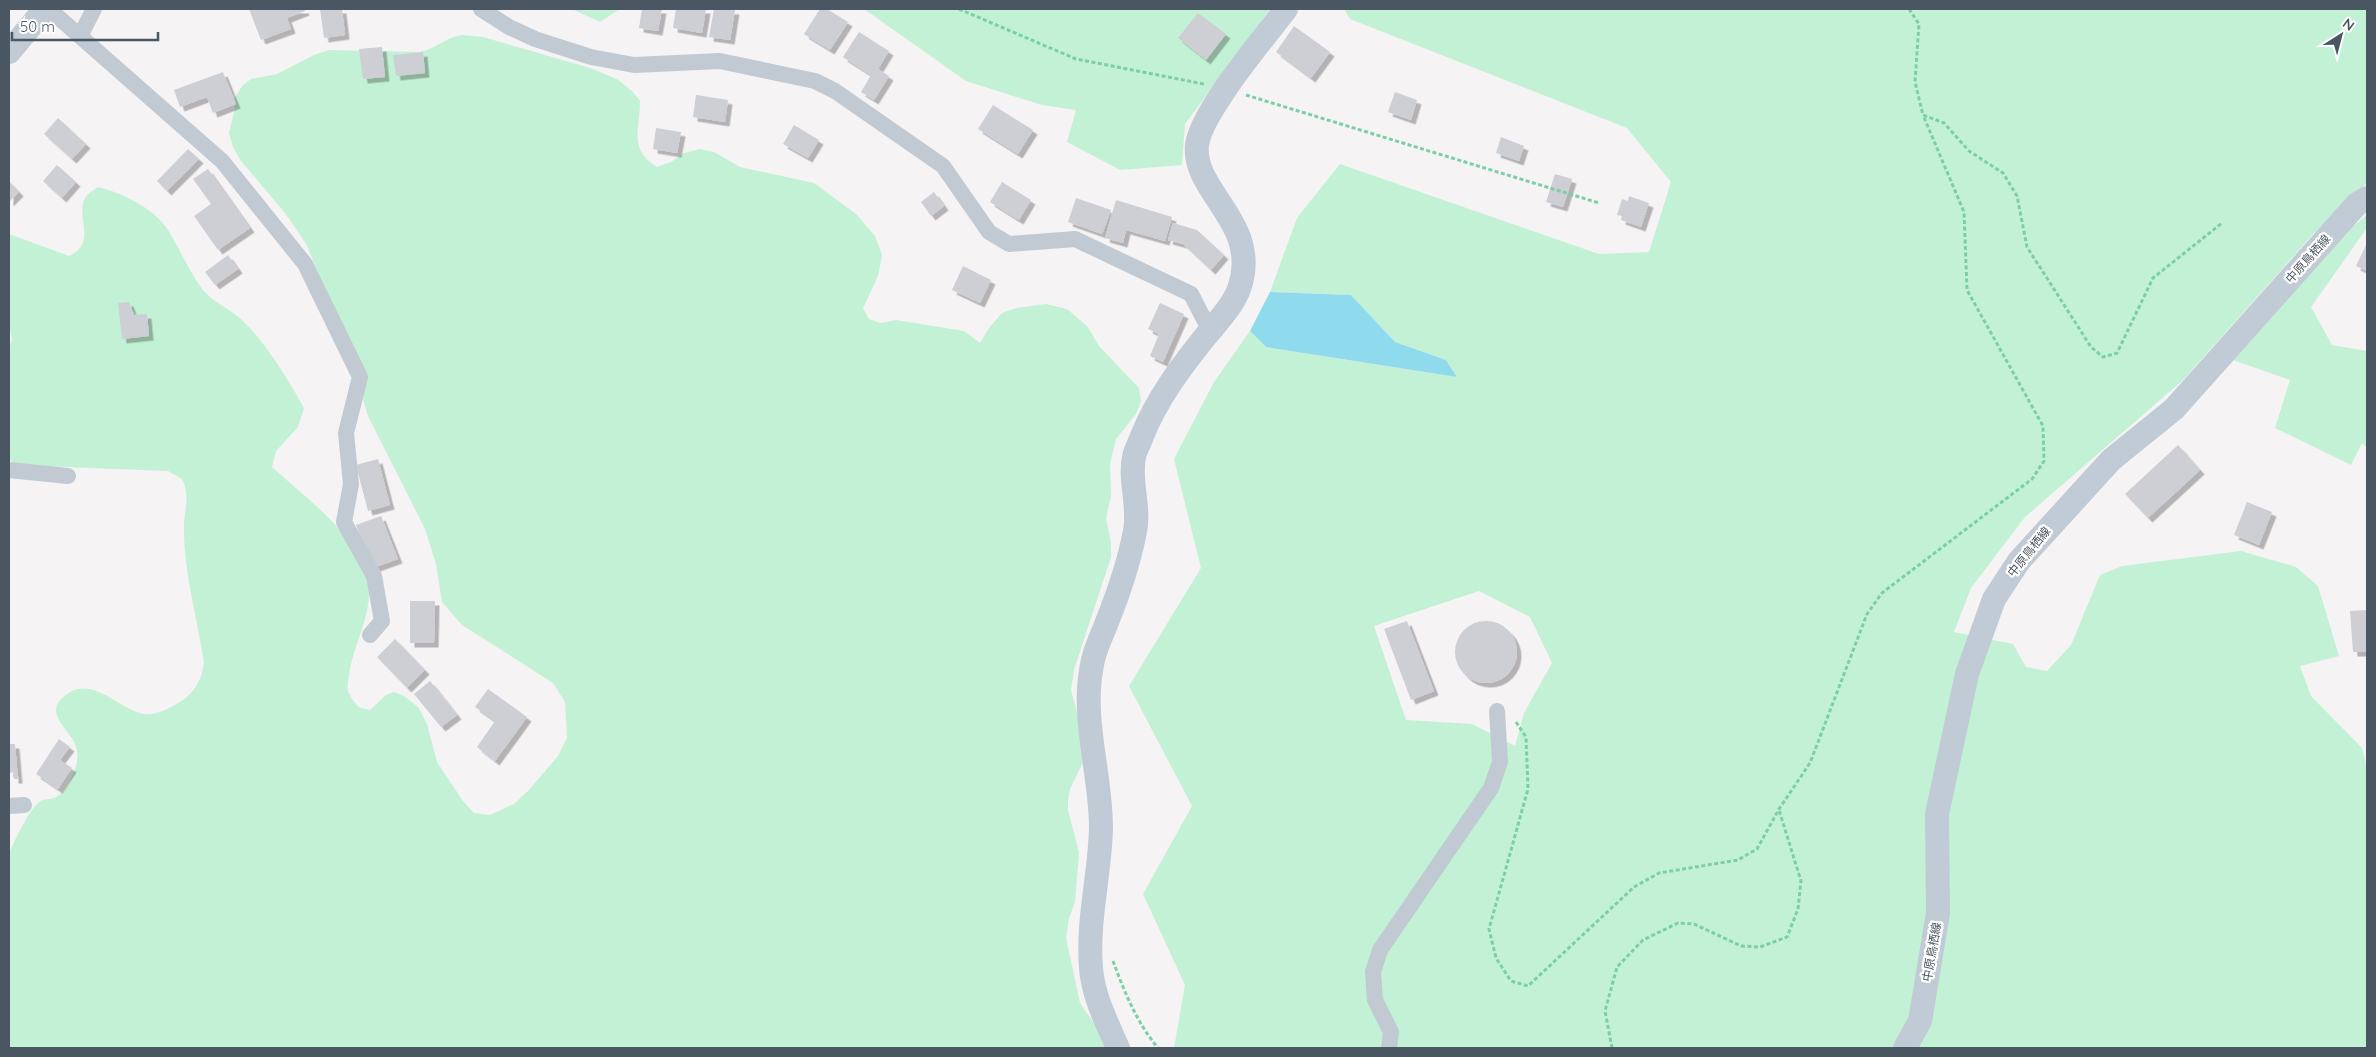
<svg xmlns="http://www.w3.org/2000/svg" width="2376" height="1057" font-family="Quicksand,'Noto Sans JP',sans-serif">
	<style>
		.green { fill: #c3f1d5; fill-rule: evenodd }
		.water { fill: #90daee }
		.building { fill: #cdcfd5; filter: url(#shadow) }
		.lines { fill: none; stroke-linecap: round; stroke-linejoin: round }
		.path { stroke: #7ad0a6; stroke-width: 3; stroke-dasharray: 4 2.5; stroke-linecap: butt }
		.street { stroke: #c1cad2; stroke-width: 16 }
		.secondary { stroke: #c1cbd6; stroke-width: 24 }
		.labels { text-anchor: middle; stroke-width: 4.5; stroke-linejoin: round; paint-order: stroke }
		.street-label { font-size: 12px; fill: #4a5661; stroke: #fff }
	</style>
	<defs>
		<filter id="shadow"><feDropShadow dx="4.5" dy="4.5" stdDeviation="0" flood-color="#0004"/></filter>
	</defs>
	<rect width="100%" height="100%" fill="#f5f3f3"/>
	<g class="green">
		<path d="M572,9H620L600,22Z"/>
		<path d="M864,9H1270L1185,124L1182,165L1120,170L1067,142L1076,110L1042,105L966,81Z"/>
		<path d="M1344,9H2367V183L2314,233L2182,381L2025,517L1971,588L1954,632L2013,644L2026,667L2047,671L2071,645L2100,575L2122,566L2241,551L2296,567L2318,586L2339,656L2300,666L2311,696L2362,748L2367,768V1048H1174L1185,985L1143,894L1192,806L1129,686L1201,568L1174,459L1214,382L1250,331L1266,347L1457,377L1446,360L1395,342L1351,295L1270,292L1297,218L1340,164L1599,254L1649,252L1671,182L1627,128L1350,19ZM1479,591L1530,617L1552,663L1524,713L1515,746L1472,724L1406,720L1374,626Z"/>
		<path d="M462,35L483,37L590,68L617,79L633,92L640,101C640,130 628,149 657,167L671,162L684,153L700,149L714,152L740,167L814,183L856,214L875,236L882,255L878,276L863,308L869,319L880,323L896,320L964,331L980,343L989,328L1002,313L1016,308L1046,304L1067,309L1087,326L1099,346L1139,388L1141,401L1136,414L1116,439L1110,464L1111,496L1106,518L1111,543V557L1074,670L1071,690L1081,728L1084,760L1070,789L1068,800V810L1079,853L1075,902L1069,918L1066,938L1080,1003L1111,1048H9C9,998 9,947 9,897C9,884 5,863 10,851C16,838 28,812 39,802C44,798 51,800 56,797C66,793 73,776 76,766C78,758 78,751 75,744C69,729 45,714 62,698C90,671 117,709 144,714C156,716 170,708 180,702C195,693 202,679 204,662C197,617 183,569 184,524C185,508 190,494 182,479L168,471L14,465L10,459L9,350L12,339L9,326V234L69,256C98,243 75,217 85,198C88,193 94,190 98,187C122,193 154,208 168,230C180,249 189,272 203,290C214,303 230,309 242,320C266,343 288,379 304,408L298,427L276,451L272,467C306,498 345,525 364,568C380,605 353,640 349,676C348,680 347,687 348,691C350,697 355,702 358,707L370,710L386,695L394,692L404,696L418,707L427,724L437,762L463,801L474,813L490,815L514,804L528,791L558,756L567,738L565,702L553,683L462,625L442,602L436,564L425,529L368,416L351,358L307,245L285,213L241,161L233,147L229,133L235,108L234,99L242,86L251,79L277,74L314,55L329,50L420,52C436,49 446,37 462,35Z"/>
		<path d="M2367,215V228L2311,307L2332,345L2367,351V448L2362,443L2351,465L2275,428L2290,380L2233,360L2350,229Z"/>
	</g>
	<path class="water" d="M1270,292L1351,295L1395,342L1446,360L1457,377L1266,347L1250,331Z"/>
	<g class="building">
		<path d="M249,9H304L305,11L287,18L291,29L261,40Z"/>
		<path d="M320,9H342L345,35L324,38Z"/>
		<path d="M642,9H662L658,31L639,28Z"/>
		<path d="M676,9H706L702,33L673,28Z"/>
		<path d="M714,9L735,10L730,40L709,37Z"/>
		<path d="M820,9H827L848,22L830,50L804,34Z"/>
		<path d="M1198,13L1226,34L1206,60L1178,38Z"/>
		<path d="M1294,26L1330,52L1311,78L1276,52Z"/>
		<path d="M859,32L889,51L878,69L889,76L874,100L861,92L871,75L843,57Z"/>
		<path d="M382,47L385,77L363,79L359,49Z"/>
		<path d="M423,52L425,73L396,76L393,55Z"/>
		<path d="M223,72L236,104L213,113L207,97L180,107L174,90Z"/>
		<path d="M1395,92L1417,100L1411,120L1388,112Z"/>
		<path d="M696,95L728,100L725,122L693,117Z"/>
		<path d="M993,105L1033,130L1018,154L978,129Z"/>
		<path d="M58,118L86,144L72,159L44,134Z"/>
		<path d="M794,125L819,140L808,158L783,144Z"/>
		<path d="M656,128L681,132L677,153L653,149Z"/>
		<path d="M1501,137L1524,146L1519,161L1496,153Z"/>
		<path d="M188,149L199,159L167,191L157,181Z"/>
		<path d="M57,165L76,182L62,198L43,181Z"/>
		<path d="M208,169L250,228L218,250L194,216L211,204L193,179Z"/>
		<path d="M1555,174L1572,179L1563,207L1546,202Z"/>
		<path d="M9,181L19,192L9,202Z"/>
		<path d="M1002,182L1031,200L1019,220L990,202Z"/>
		<path d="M934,192L944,206L931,216L921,202Z"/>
		<path d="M1629,196L1649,203L1641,227L1621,220L1622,216L1617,215L1622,199L1628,201Z"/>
		<path d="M1076,198L1111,210L1102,234L1068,222Z"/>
		<path d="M1116,200L1172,217L1165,241L1126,230L1123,243L1105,238Z"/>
		<path d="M1173,223L1197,230L1224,255L1211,270L1183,244L1168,240Z"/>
		<path d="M2367,243V271L2356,266Z"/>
		<path d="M228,255L238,269L215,285L205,272Z"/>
		<path d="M963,266L991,280L980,303L952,290Z"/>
		<path d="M129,302L134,315L147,314L149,336L122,339L118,303Z"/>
		<path d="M1160,303L1184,314L1163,362L1150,356L1159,334L1148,329Z"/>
		<path d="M2178,445L2200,470L2148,518L2125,494Z"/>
		<path d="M378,459L390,505L368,511L356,465Z"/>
		<path d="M2247,502L2272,512L2259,545L2234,535Z"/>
		<path d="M381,516L398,559L373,568L356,525Z"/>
		<path d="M410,601H435L434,643H410Z"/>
		<path d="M2367,610V652H2353L2350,611Z"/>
		<path d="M1407,621L1434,691L1411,700L1384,629Z"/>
		<circle cx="1486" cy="652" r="31"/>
		<path d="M395,639L425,670L407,688L377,657Z"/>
		<path d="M430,681L457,715L441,727L414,694Z"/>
		<path d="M488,689L527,717L495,761L477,747L495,721L475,707Z"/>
		<path d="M59,739L70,747L60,760L72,768L58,789L36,774Z"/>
		<path d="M9,744H15L18,779H14V772L9,773Z"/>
	</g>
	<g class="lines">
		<g class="path">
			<path d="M959,9L1076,59L1204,84"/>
			<path d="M1909,9L1919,24L1915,82L1923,115L1944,123L1969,151L2003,173L2017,196L2027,247L2091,347L2103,357L2117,353L2153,278L2222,223"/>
			<path d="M1246,95L1599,203"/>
			<path d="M1516,722L1526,737L1528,789L1489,929L1496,958L1511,981L1528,986L1634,887L1659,873L1738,860L1757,849L1779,809L1810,763L1867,614L1882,593L2032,479L2044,461L2043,426L1967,290L1964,212L1923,115"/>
			<path d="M1113,961C1124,991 1137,1023 1158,1048"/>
			<path d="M1612,1048L1605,1011L1617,967L1643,940L1678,923L1694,924L1741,946L1760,947L1787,937L1798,909L1801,881L1779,810"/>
		</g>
		<g class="street">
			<path d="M49,9L222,161L305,264L360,377L346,433L351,484L344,522L374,576L382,621L370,635"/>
			<path d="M481,9L509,27L535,39L591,57L634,65L720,61L815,81L835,91L943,166L989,232L1009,244L1075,239L1191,294L1210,331"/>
			<path d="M80,36L94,9"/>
			<path d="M9,470L68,476"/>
			<path d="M9,806L24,805"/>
			<path d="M1389,1048L1391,1032L1375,1000L1373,972L1380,950L1491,788L1500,762L1497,711"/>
		</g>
		<g class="secondary">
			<path d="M9,52L45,9"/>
			<path d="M1118,1048C1107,1023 1093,996 1091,968C1087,921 1100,874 1101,828C1101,773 1081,719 1092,665C1094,650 1102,636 1107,622C1119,592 1129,563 1135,531C1140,507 1129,481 1134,457C1135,450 1140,443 1142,436C1157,399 1180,368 1205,337C1218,321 1234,305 1240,286C1260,222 1192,192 1197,145C1201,112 1264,38 1286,9"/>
			<path d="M1905,1048L1920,1021L1938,913L1937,814L1967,674L1994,599L2019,561L2111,460L2174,409L2357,204L2367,198"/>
		</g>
	</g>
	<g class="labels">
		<g class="street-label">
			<text transform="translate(2308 259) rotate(-48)" y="4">中原鳥栖線</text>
			<text transform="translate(2029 552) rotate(-51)" y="4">中原鳥栖線</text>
			<text transform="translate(1932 952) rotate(-80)" y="4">中原鳥栖線</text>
		</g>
	</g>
	<rect width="2376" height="1057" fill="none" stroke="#4a5661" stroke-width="20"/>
	<g transform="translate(2341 35) rotate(36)" stroke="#ffffff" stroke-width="4" paint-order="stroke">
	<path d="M0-4L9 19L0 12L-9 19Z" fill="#4a5661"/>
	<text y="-8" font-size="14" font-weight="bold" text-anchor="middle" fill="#4a5661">N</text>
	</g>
	<path d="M12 32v8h146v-8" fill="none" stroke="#4a5661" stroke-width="2.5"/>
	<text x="20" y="32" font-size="15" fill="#4a5661" stroke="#ffffff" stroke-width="4" paint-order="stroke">50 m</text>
</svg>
